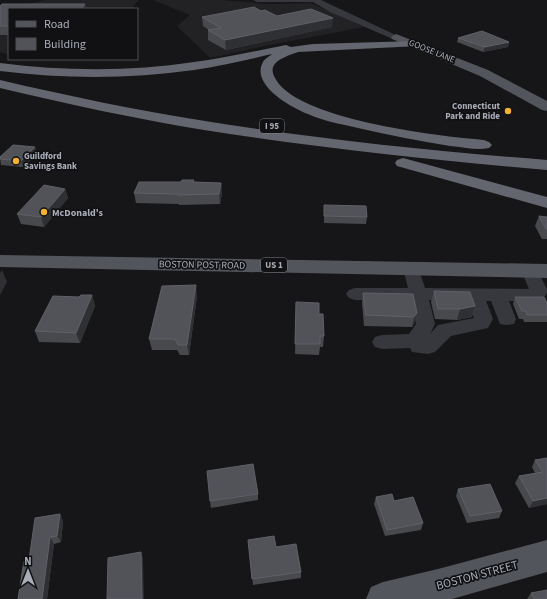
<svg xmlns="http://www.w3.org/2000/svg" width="547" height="599" font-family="'Source Sans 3',sans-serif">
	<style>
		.built { fill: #222225 }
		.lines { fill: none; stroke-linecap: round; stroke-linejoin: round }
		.minor { fill: #37383d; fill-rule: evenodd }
		.major { fill: #53555c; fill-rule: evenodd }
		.highway { fill: #63666e; fill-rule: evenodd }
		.wall { fill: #47494d }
		.shaded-wall { fill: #2f3033 }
		.building { fill: #525359; stroke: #5f6168 }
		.poi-dot { fill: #f2b134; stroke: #111113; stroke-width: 1.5 }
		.labels { text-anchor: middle; stroke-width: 3.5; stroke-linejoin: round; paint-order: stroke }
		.far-street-label { font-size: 9px; fill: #a8adb8; stroke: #111113 }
		.far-poi-label { font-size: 9px; font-weight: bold; fill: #a8adb8; stroke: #111113; text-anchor: end }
		.shield { fill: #111113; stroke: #7b7e86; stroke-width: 1 }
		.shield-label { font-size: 9px; font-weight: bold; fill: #a8adb8 }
		.poi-label { font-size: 10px; font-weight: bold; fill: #a8adb8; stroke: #111113; text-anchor: start }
		.street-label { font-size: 10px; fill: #a8adb8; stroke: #111113 }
		.near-street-label { font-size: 12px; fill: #a8adb8; stroke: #111113 }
	</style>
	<rect width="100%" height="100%" fill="#161618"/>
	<g class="built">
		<path d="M45,0H138L132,9H9Z"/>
		<path d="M153,0H221L270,4L311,3L364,27L260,47L210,58L177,26L190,15Z"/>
		<path d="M9,9V55L0,52V11Z"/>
	</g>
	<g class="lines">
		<g class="minor">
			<path d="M253,0H321L400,37L399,39H393L330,12L313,2H257Z"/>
			<path d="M411,263L417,264L425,288L529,289L521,270L523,266L529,265L535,266L547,289V293L543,299L537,301H509L516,319L514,324L507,325L500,324L491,301H486L493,319L488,328L451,336L435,352L428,354L412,352L410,348L382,349L375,347L372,342L375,337L382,335L409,334L416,324L411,300H355L349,298L346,294L349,290L355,288H408L403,268L405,264ZM429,300L468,301L474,318L438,325L430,334L435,324Z"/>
		</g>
		<g class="major">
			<path d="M396,34L488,70L547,101V111L542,110L480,76L392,39L391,37Z"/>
			<path d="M0,255L547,264V278L0,267Z"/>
			<path d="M547,540V572L452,599H366L371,587L383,582L438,569Z"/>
		</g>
		<g class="highway">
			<path d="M415,41L421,44L419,46L298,52C288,56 267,61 274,76C293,120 439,136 484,140L489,142L492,145L489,148C477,151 463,147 450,146C419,141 388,135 358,128C341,124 323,121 308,114C292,108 250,85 263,62C264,59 269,57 272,54C246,60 220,66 194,70C130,79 65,79 0,71V63C64,71 129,72 194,62C225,58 255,51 286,45L291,47L313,44Z"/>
			<path d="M0,80C68,96 136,110 205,121C318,139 432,151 547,160V170C432,160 318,148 204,130C136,119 68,104 0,88Z"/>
			<path d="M403,158L547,197V208L397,166L395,163L397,160Z"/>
		</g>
	</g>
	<g class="wall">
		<path d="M85,4L86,9H9V35H0V6Z"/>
		<path d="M261,11L277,16L332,27L226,50L208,40V30H209L203,26L202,17Z"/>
		<path d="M458,38L509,42L508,47L483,52L457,42Z"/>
		<path d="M35,147L37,154L23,167L1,165L0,157Z"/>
		<path d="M194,180V182L221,183L222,193L220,204L179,205V204L136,203L134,193L181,182Z"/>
		<path d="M65,189L68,198L44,227L21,224L17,214Z"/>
		<path d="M324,205L367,217L366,224L324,223Z"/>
		<path d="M539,216L547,217V239H542L535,226Z"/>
		<path d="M434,291L475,306L472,317L457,320L435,319L431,302Z"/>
		<path d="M363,293L417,313L414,324L412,327L364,326L362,303Z"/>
		<path d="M92,295L95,306L80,343L39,342L35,331L79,297Z"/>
		<path d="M197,296L189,355H180L177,350H152L149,339Z"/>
		<path d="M515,297L547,303V322H524L523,319H519L513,304Z"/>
		<path d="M296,302L319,314L324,336L323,347H320L319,355L295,354Z"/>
		<path d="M547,458V504L529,508L515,483L519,476L535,473L532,467L535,460Z"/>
		<path d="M458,489L502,511L499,518L467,523L456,496Z"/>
		<path d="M258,494V500L211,508L210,501Z"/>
		<path d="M376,497L394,501L423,523L421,530L385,536L374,504Z"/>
		<path d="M60,514L63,521L61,542L54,544L47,599H18L29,560Z"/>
		<path d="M248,540L276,547L301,572V578L253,585Z"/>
		<path d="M531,593L547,599H527Z"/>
	</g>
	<g class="shaded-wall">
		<path d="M85,4L86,9H81Z"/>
		<path d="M333,18L332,27L226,50L225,40Z"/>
		<path d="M509,42L508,47L483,52L485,47Z"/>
		<path d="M35,147L37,154L23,167L21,161Z"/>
		<path d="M221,183L222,193L220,204L219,194Z"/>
		<path d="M65,189L68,198L44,227L41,217Z"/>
		<path d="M2,270L7,282L0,295V273Z"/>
		<path d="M196,285L197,296L189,355L187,345Z"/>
		<path d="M92,295L95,306L80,343L76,333Z"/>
		<path d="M475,306L472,317L457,320L460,309Z"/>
		<path d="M417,313L414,324L412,327L414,317Z"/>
		<path d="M547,498V504L529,508L533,501Z"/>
		<path d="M60,514L63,521L61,542L57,536Z"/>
		<path d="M50,537L54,544L47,599H42Z"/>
		<path d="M141,552L143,558L144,599H142Z"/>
	</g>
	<g class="building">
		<path d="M2,4H85L81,9H9V26H0V6Z"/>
		<path d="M254,7L261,11L265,10L277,16L311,9L333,18L225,40L208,30L221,28L202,17Z"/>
		<path d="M482,31L509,42L485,47L458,38Z"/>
		<path d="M13,145L35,147L21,161L0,159V157Z"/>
		<path d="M182,180H194L193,182L221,183L219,194L178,195V194L134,193L139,182H181Z"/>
		<path d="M44,185L65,189L41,217L17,214Z"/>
		<path d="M324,205L366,206L367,217L324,216Z"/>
		<path d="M539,216L547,217V229H546Z"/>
		<path d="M196,285L187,345H178L175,339H149L162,286Z"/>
		<path d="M434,291L470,292L475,306L460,309H438Z"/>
		<path d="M363,293L413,294L417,313L414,317L366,315Z"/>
		<path d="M81,295H92L76,333L35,331L53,296L79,297Z"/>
		<path d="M515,297H544L547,303V315H527L526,311H522Z"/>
		<path d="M296,302L319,303V314H323L324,336H320V344H295Z"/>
		<path d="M547,458V498L533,501L519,476L543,472L535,460Z"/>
		<path d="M253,464L258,494L210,501L207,471Z"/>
		<path d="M490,484L502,511L470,516L458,489Z"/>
		<path d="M392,494L394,501L413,497L423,523L387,530L376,497Z"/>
		<path d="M60,514L57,536L50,537L42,599H18L24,561L29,560L35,518Z"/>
		<path d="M274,536L276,547L296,544L301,572L252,579L248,540Z"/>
		<path d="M141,552L142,599H107L108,558Z"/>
		<path d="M547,590V599H534L531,593Z"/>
	</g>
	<g class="poi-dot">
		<circle cx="508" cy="111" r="4"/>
		<circle cx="16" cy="161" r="4"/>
		<circle cx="44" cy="212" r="4"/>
	</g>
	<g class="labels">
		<g class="far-street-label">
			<text transform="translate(432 51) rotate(22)" y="3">GOOSE LANE</text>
		</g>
		<g class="far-poi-label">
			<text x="500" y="109">Connecticut<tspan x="500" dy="10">Park and Ride</tspan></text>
			<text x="24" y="159" text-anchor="start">Guildford<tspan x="24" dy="10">Savings Bank</tspan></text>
		</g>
		<g class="shield">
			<rect x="260" y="119" width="24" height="14" rx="3"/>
			<rect x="261" y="258" width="26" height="14" rx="3"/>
		</g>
		<g class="shield-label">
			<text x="272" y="129">I 95</text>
			<text x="274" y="268">US 1</text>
		</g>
		<g class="poi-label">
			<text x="52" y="216">McDonald's</text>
		</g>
		<g class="street-label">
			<text transform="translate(202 264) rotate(1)" y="4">BOSTON POST ROAD</text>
		</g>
		<g class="near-street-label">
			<text transform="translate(477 575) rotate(-15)" y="4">BOSTON STREET</text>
		</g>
	</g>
	<rect x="8" y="8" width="130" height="52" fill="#111113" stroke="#4d4f55"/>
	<rect x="16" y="21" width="20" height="6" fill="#53555c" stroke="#4d4f55"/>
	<text x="44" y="28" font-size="12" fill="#a8adb8">Road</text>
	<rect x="16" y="38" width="20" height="12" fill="#525359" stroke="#4d4f55"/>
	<text x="44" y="48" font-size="12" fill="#a8adb8">Building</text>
	<g transform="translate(28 571)" stroke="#111113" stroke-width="3" paint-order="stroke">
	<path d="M0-3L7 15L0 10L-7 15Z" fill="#a8adb8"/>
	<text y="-6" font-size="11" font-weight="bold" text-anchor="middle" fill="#a8adb8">N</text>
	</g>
</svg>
